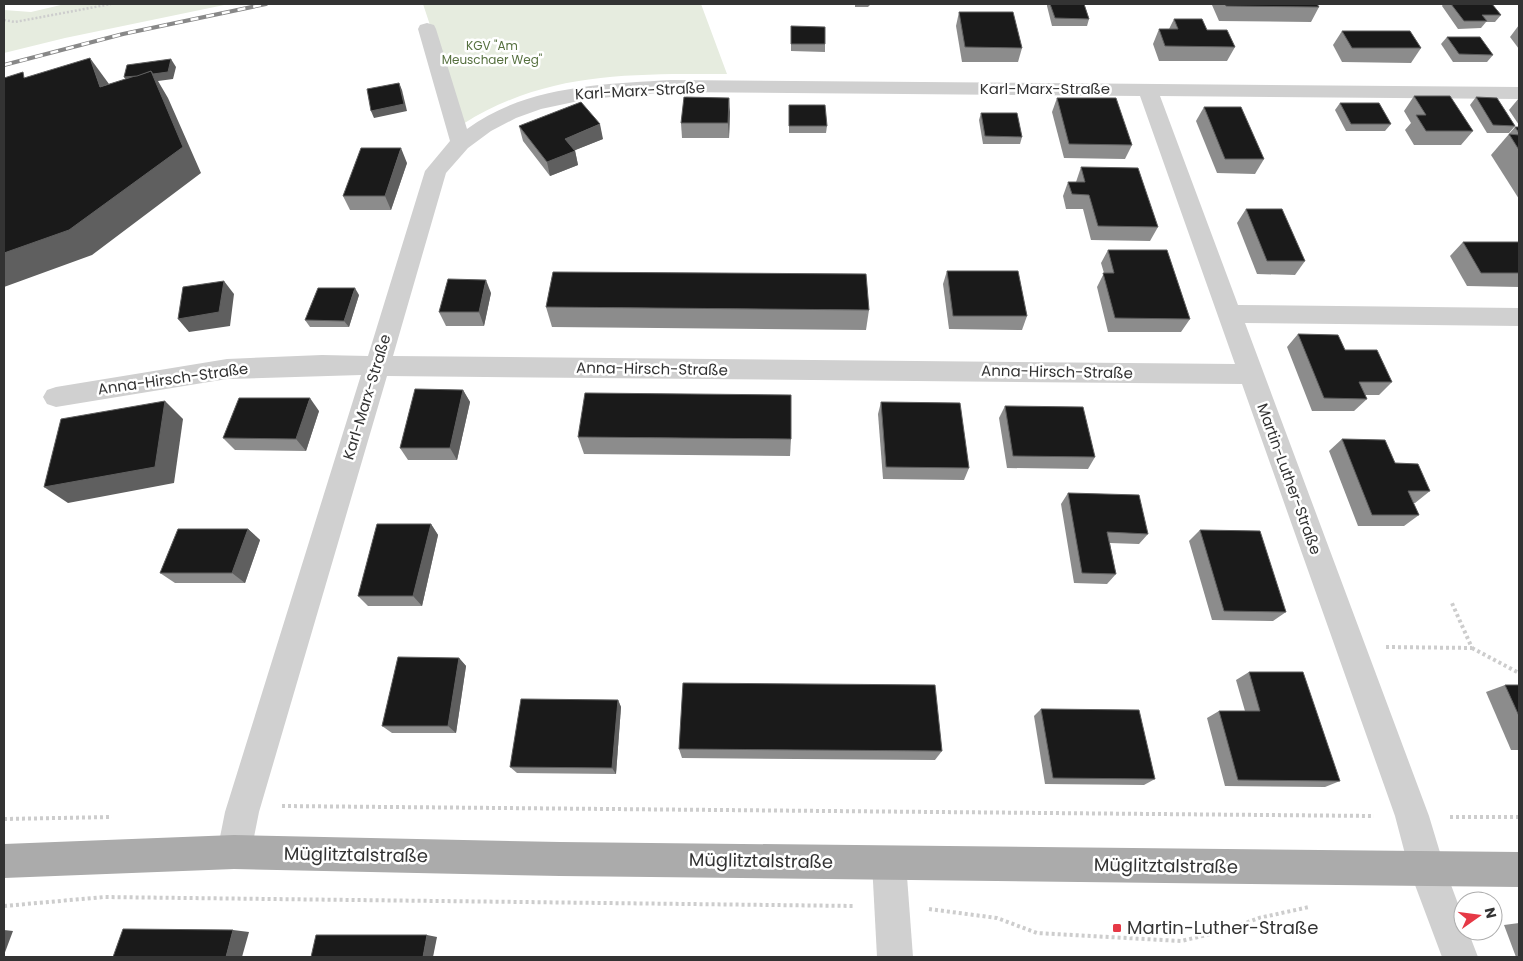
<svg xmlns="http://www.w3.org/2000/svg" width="1523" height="961" font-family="Poppins,sans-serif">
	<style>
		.green { fill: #e6ecdf }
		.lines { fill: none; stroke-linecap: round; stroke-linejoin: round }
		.path-far1 { stroke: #cdcdcd; stroke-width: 2.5; stroke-dasharray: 2 2; stroke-linecap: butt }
		.path { stroke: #cdcdcd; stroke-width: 4; stroke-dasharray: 3 3; stroke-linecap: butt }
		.minor { fill: #d0d0d0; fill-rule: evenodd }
		.major { fill: #ababab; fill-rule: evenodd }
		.rail-casing { stroke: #888; stroke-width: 4 }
		.rail { stroke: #fff; stroke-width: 2.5; stroke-dasharray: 8; stroke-linecap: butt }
		.wall { fill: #8c8c8c }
		.shaded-wall { fill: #5f5f5f }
		.building { fill: #1a1a1a; stroke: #5f5f5f }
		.poi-dot { fill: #e63946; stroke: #fff; stroke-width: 2 }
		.labels { text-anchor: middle; stroke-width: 5; stroke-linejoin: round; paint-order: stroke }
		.far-park-label { font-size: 12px; fill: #56703f; stroke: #fff }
		.street-label { font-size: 15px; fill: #333; stroke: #fff }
		.near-street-label { font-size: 18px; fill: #333; stroke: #fff }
		.near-poi-label { font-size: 18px; fill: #333; stroke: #fff; text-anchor: start }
	</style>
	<rect width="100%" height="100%" fill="#fff"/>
	<g class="green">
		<path d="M65,4H229L65,38L4,53V10L31,12Z"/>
		<path d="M423,4H701L727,74C631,74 547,71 463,124Z"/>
	</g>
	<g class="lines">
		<path class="path-far1" d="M4,20L15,22L111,4"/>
		<g class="path">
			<path d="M1386,647L1472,648L1451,601"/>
			<path d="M1472,648L1519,673"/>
			<path d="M282,806L1374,816"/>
			<path d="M1450,817H1519"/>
			<path d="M4,819L112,817"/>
			<path d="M4,906L104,897L855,906"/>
			<path d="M929,909L997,918L1037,933L1181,941L1224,931L1259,918L1309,907"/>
		</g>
		<g class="minor">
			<path d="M427,23L434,25L436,29L467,129C525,86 602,84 671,80L1519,87V99L1160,96L1238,305L1519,308V326L1245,323L1429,816L1445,869L1463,917V931H1468L1478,957H1442L1409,869L1395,816L1242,384L387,376L259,812L251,852L246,864L234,869L222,864L217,852L225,812L361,375L227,379L56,407L47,404L43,397L47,390L56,387L227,359L322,355L368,356L425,171L450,141L418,29L420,25ZM671,92L1140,96L1235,364L393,356L446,173L468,148L491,131L516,118L541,109L588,99Z"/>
			<path d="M889,846L901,851L906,863L913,957H877L872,863L877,851Z"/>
		</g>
		<path class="major" d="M234,835L560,842L1519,852V887L560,876L234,869L4,878V844Z"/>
		<defs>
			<path id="rail" d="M4,65L123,34L266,4"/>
		</defs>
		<use href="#rail" class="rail-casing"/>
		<use href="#rail" class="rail"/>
	</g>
	<g class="wall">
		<path d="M855,4H871L868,7H855Z"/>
		<path d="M1047,4H1084L1089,19L1087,26H1052L1047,6Z"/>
		<path d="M1212,4H1317L1319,7L1311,22L1219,21L1212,5Z"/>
		<path d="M1443,4H1492L1501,15L1495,22H1486L1481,28L1458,29L1442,6Z"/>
		<path d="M959,12L1022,48L1018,62H962L956,26Z"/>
		<path d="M1174,19L1235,47L1227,61H1159L1153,44L1159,29H1169Z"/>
		<path d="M1519,25V49L1510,37Z"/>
		<path d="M791,26L825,44V52L791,51Z"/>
		<path d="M1342,31L1421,48L1411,63L1342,62L1333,45Z"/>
		<path d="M1447,37L1493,55L1487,62H1453L1441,44Z"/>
		<path d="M1414,96L1473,131L1461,145H1414L1405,130L1411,123L1404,111Z"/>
		<path d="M1476,97L1515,126L1509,133H1487L1470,105Z"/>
		<path d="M1057,98L1132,145L1125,159L1064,158L1052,112Z"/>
		<path d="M1519,98V125L1509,110Z"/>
		<path d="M1340,103L1391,124L1385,131H1346L1335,110Z"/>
		<path d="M789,105L827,126L826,133H789Z"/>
		<path d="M1204,107L1264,159L1255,174L1217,173L1196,121Z"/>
		<path d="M730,112L729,138H682L681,123Z"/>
		<path d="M981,113L1022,137L1020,144H983L979,120Z"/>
		<path d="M519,126L603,139L575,150L578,165L550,176L523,141Z"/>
		<path d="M1515,127H1519V199L1491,155Z"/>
		<path d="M407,163L391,210H350L343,196Z"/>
		<path d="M1081,167L1158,227L1150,241L1091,240L1083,209H1066L1063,196L1068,182H1076Z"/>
		<path d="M1246,209L1305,261L1295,275L1257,274L1237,223Z"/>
		<path d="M1463,242H1519V287L1467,286L1450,256Z"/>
		<path d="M1108,250L1190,319L1181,332H1108L1097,287L1104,273L1101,263Z"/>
		<path d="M947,271L1027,316L1022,330L949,329L943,284Z"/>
		<path d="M491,293L484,326H446L439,312Z"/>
		<path d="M359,295L349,327H310L305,320Z"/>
		<path d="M546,307L869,310L866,330L552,327Z"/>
		<path d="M1298,334L1345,350L1392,382L1379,395H1365L1367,399L1354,411H1312L1287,347Z"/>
		<path d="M463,390L470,402L457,460H408L400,448Z"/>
		<path d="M881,402L969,468L964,480L883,479L878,414Z"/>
		<path d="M1005,406L1095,457L1088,469L1007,468L999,418Z"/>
		<path d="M319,411L306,451L235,450L223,438Z"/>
		<path d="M578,437L791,439L790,456L584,454Z"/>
		<path d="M1342,439L1395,463L1430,491L1415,503H1413L1419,515L1404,526H1358L1329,451Z"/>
		<path d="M1068,493L1148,534L1139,544L1110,543L1116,574L1107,584L1074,583L1061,504Z"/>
		<path d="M431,524L438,535L422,606H368L358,596Z"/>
		<path d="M248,529L260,540L245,583H175L160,573Z"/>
		<path d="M1200,530L1286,612L1273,621L1212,620L1189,541Z"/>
		<path d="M459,658L466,666L456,733H392L382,726Z"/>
		<path d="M1249,672L1340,781L1325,787L1225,786L1207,718L1219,711H1245L1236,680Z"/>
		<path d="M1505,685H1519V750H1511L1486,692Z"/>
		<path d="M618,700L621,707L616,774L517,773L510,767Z"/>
		<path d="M1041,709L1155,779L1144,785L1045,784L1034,716Z"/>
		<path d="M679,749L942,751L935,760L682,758Z"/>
		<path d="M1519,923V957H1516L1504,925Z"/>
	</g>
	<g class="shaded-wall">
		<path d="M90,58L109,84L100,87Z"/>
		<path d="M171,59L176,67L173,79L158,81L168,98L201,173L92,255L4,287V253L130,85L124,77Z"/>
		<path d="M399,83L402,90L407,111L374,118L371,111Z"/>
		<path d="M729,98L730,112L729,138L728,123Z"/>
		<path d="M600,124L603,139L568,153L565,139Z"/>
		<path d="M401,148L407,163L391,210L385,196Z"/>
		<path d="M575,151L578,165L550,176L547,162Z"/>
		<path d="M486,280L491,293L484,326L479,312Z"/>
		<path d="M224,281L234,294L230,326L189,332L178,319Z"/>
		<path d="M355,288L359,295L349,327L344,321Z"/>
		<path d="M463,390L470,402L457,460L450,448Z"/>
		<path d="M310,398L319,411L306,451L296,439Z"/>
		<path d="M165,401L183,419L174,483L68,503L44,487Z"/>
		<path d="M431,524L438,535L422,606L413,596Z"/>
		<path d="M248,529L260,540L245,583L232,573Z"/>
		<path d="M459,658L466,666L456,733L448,726Z"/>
		<path d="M618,700L621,707L616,774L612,768Z"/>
		<path d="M4,930L13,931L4,955Z"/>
		<path d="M233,930L249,932L242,957H226Z"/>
		<path d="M427,935L437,937L433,957H423Z"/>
	</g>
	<g class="building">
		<path d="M1050,4H1084L1089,19L1055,18Z"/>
		<path d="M1225,4H1317L1319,7L1226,6Z"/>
		<path d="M1451,4H1492L1501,15H1482L1487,21H1464Z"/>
		<path d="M959,12H1013L1022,48L965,47Z"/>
		<path d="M1174,19H1202L1207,30H1227L1235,47L1165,46L1159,29H1178Z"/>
		<path d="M791,26L825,27V44H791Z"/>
		<path d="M1342,31H1410L1421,48H1352Z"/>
		<path d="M1447,37H1480L1493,55L1459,54Z"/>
		<path d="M90,58L100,87L151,71L183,147L69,230L4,253V78L23,72L24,78Z"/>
		<path d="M171,59L168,72L153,74L151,71L137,76L124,77L127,65Z"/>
		<path d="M399,83L404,104L371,111L367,89Z"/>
		<path d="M1414,96H1450L1473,131H1426L1416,115H1426Z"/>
		<path d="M684,97L729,98L728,123H681Z"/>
		<path d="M1476,97L1497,98L1515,126L1493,125Z"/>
		<path d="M1057,98H1116L1132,145L1069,144Z"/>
		<path d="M581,102L600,124L565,139L575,151L547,162L519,126Z"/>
		<path d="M1340,103H1379L1391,124H1351Z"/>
		<path d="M789,105H825L827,126H789Z"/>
		<path d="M1204,107H1241L1264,159H1225Z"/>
		<path d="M981,113H1017L1022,137L985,136Z"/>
		<path d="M1515,127H1519V133Z"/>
		<path d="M1509,134L1519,135V150Z"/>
		<path d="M361,148H401L385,196H343Z"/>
		<path d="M1081,167L1138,168L1158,227L1098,226L1089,195L1072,194L1068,182H1085Z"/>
		<path d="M1246,209H1282L1305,261H1267Z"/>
		<path d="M1463,242H1519V273H1481Z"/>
		<path d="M1108,250H1167L1190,319L1115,318L1103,273H1114Z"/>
		<path d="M947,271H1018L1027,316H953Z"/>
		<path d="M553,272L866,274L869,310L546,307Z"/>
		<path d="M448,279L486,280L479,312H439Z"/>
		<path d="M224,281L219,312L178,319L183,287Z"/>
		<path d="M318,288H355L344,321L305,320Z"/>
		<path d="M1298,334L1338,335L1345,350H1377L1392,382H1359L1367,399L1324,398Z"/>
		<path d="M415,389L463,390L450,448H400Z"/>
		<path d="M585,393L791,395V439L578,437Z"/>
		<path d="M239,398H310L296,439L223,438Z"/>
		<path d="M165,401L155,467L44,487L61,419Z"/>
		<path d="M881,402L960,403L969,468L886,467Z"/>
		<path d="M1005,406L1083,407L1095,457L1013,456Z"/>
		<path d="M1342,439L1385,440L1395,463L1418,464L1430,491H1408L1419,515H1372Z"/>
		<path d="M1068,493L1139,495L1148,534L1107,532L1116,574L1082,573Z"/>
		<path d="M377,524H431L413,596H358Z"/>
		<path d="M178,529H248L232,573H160Z"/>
		<path d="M1200,530L1260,531L1286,612L1224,611Z"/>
		<path d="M398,657L459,658L448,726H382Z"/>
		<path d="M1249,672H1303L1340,781L1238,780L1219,711H1260Z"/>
		<path d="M683,683L935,685L942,751L679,749Z"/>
		<path d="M1505,685H1519V716Z"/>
		<path d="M521,699L618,700L612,768L510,767Z"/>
		<path d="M1041,709L1139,710L1155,779L1053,778Z"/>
		<path d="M123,929L233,930L226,957H113Z"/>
		<path d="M316,935H427L423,957H311Z"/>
	</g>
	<rect class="poi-dot" x="1112" y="923" width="10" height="10" rx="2.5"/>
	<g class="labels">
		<g class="far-park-label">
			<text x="492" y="50">KGV "Am<tspan x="492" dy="14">Meuschaer Weg"</tspan></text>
		</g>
		<g class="street-label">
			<text x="1045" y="94">Karl-Marx-Straße</text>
			<text transform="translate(640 91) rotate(-3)" y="5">Karl-Marx-Straße</text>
			<text transform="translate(652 369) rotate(1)" y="5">Anna-Hirsch-Straße</text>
			<text transform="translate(1057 372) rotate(1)" y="5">Anna-Hirsch-Straße</text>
			<text transform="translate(173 379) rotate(-8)" y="5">Anna-Hirsch-Straße</text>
			<text transform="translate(367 397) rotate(-73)" y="5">Karl-Marx-Straße</text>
			<text transform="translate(1289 479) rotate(70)" y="5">Martin-Luther-Straße</text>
		</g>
		<g class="near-street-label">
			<text transform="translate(356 855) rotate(1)" y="6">Müglitztalstraße</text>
			<text transform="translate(761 861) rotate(1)" y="6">Müglitztalstraße</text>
			<text transform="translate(1166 866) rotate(1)" y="6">Müglitztalstraße</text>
		</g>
		<g class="near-poi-label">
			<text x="1127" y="934">Martin-Luther-Straße</text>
		</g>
	</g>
	<rect width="1523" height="961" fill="none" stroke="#333333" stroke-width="10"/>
	<g transform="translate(1478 916) rotate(76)"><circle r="24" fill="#ffffff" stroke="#adadad"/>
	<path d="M0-4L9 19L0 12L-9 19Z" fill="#e63946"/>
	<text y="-8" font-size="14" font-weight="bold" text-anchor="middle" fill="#333333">N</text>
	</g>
</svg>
